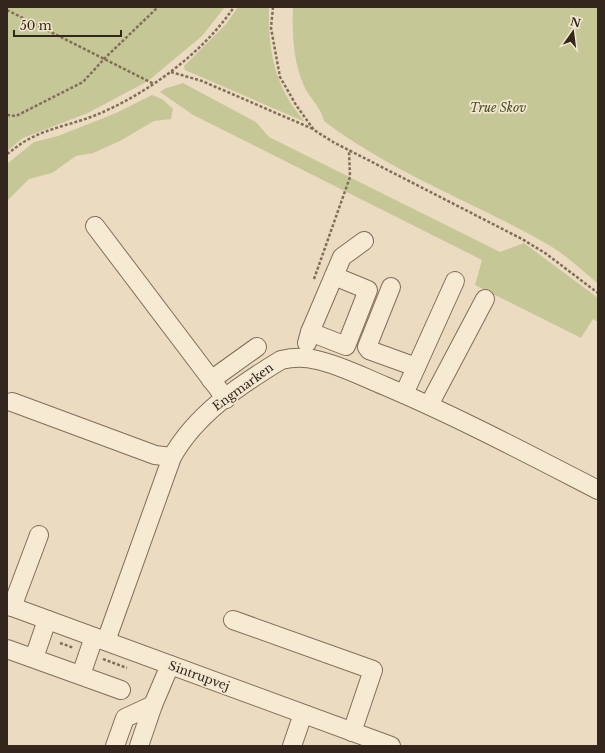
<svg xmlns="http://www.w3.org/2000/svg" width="605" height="753" font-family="'Libre Baskerville',serif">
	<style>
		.green { fill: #c5c896 }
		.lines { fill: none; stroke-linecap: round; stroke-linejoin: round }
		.minor-casing { stroke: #836d5a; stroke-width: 20 }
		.path { stroke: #836d5a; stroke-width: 2.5; stroke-dasharray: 3 2; stroke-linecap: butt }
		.minor { stroke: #f6ead3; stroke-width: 18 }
		.labels { text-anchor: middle; stroke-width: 3.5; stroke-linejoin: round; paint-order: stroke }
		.park-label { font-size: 12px; font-style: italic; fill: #474f25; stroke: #f3e7d0 }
		.street-label { font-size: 12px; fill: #33271d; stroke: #f3e7d0 }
	</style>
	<rect width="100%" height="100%" fill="#ebdcc1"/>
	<g class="green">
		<path d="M7,7H225L202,36L148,81L88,113L23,138L7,151Z"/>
		<path d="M238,7H269C268,53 275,87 305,122L185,70L184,66L226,24Z"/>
		<path d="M293,7H598V284C582,270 566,255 547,244C474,202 392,173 324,121C321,107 310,99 304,86C293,61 292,34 293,7Z"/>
		<path d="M183,83L256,122L269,137L500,252L524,243L598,298V322L593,319L581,338L475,285L482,260L193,115L160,92L164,89Z"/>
		<path d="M152,95L162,99L173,109L171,119L154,121L120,141L93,153L76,156L52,173L29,179L7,201V164L34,142L58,136L116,113Z"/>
	</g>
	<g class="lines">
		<defs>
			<g id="minor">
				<path d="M95,226L226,399"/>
				<path d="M391,287L367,347L369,350L416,367"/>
				<path d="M310,332L346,346L368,290L334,276"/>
				<path d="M307,343L310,332L342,257L364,241"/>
				<path d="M211,380L257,347"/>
				<path d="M404,394L455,281"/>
				<path d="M12,402L155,455L172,457"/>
				<path d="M429,405L485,299"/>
				<path d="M7,605L391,746"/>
				<path d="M12,607L39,535"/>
				<path d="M233,620L373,670L352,732"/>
				<path d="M106,641L172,457C196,414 240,385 281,360C294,357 305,357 317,360C340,365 363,377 385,386C458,417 528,454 598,490"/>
				<path d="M7,649L121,690"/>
				<path d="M34,658L47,620"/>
				<path d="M81,675L94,637"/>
				<path d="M115,746L125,718L153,705L170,665"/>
				<path d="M139,746L153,705"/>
				<path d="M292,746L303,714"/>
			</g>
		</defs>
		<use href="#minor" class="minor-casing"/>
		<g class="path">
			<path d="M273,7L271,28L280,77L296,105L314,130L333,142L522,239L545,253L598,293"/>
			<path d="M7,10L154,84"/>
			<path d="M171,72L202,81L313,129"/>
			<path d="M7,115L16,116L83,82L105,58L158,7"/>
			<path d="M7,154C14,149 20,144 27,140C48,128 74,124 96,115C147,94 203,53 234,7"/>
			<path d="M314,279L350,177L349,150"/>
			<path d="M60,643L74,648"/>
			<path d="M103,659L127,668"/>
		</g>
		<use href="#minor" class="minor"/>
	</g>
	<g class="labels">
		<g class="park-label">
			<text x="498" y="112">True Skov</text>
		</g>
		<g class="street-label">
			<text transform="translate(243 387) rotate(-36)" y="4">Engmarken</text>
			<text transform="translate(199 676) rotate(20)" y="4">Sintrupvej</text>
		</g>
	</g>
	<rect width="605" height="753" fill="none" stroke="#33271d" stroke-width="16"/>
	<g transform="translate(573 32) rotate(14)" stroke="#f3e7d0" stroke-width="3" paint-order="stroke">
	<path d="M0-3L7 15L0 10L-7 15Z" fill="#33271d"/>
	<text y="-6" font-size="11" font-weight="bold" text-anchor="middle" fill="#33271d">N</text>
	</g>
	<path d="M14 30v6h107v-6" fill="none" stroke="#33271d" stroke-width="2"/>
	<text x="20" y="30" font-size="12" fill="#33271d" stroke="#f3e7d0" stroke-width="3" paint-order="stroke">50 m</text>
</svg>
